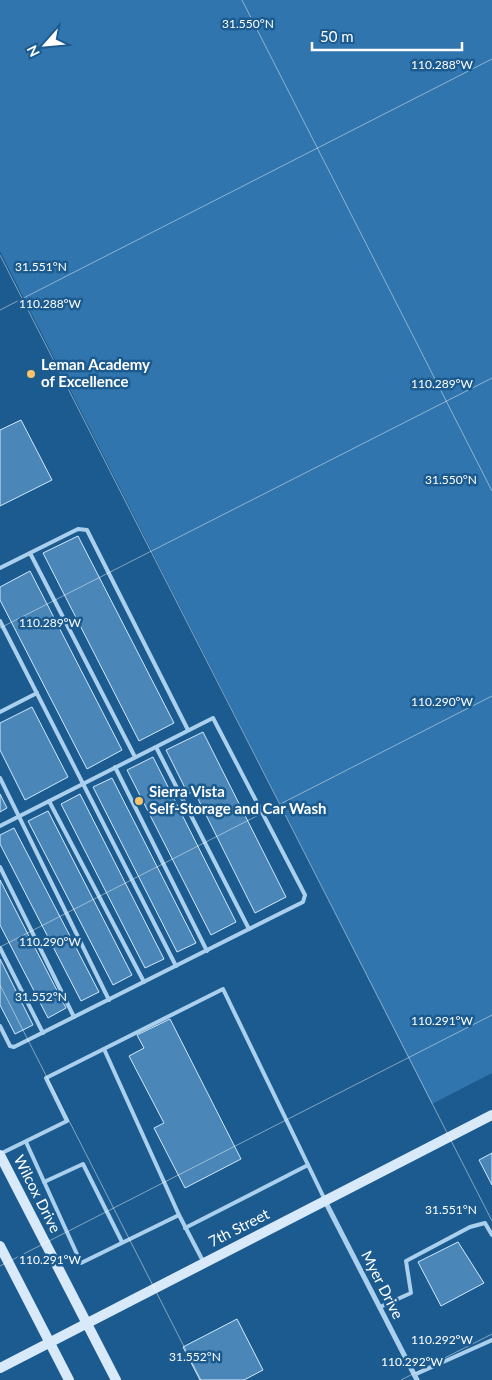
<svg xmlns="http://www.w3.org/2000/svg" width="492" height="1380" font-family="Lato,sans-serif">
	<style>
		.green { fill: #3075ad }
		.building { fill: #4a87b8; stroke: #d1e8fa }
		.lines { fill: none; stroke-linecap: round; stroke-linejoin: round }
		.lane { stroke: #abd0ee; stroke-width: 4 }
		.street { stroke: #abd0ee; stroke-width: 5 }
		.secondary { stroke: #d8eafa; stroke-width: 10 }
		.ticks { fill: none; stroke: #fff; stroke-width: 1; stroke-opacity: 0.45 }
		.poi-dot { fill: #fdc369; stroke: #1c5b8f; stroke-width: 2 }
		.labels { text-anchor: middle; stroke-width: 5; stroke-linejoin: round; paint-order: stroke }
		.poi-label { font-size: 15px; font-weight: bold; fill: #fff; stroke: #1c5b8f; text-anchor: start }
		.street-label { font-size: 15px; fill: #fff; stroke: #1c5b8f }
		.ticks-label { font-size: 12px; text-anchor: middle; fill: #fff; stroke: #1c5b8f; stroke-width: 5; stroke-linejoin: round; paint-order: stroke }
	</style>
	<rect width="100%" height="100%" fill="#1c5b8f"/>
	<path class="green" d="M0,0H492V1073L432,1104L0,251Z"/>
	<g class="building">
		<path d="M21,420L52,480L0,506V430Z"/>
		<path d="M78,536L174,723L139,741L43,553Z"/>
		<path d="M30,571L122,750L87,769L0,600V587Z"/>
		<path d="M32,707L68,777L25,800L0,750V723Z"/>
		<path d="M203,732L286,897L255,913L194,791L188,794L166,750Z"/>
		<path d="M153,757L236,922L211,935L127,770Z"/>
		<path d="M112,778L196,943L177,952L93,787Z"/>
		<path d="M0,794L7,808L0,812Z"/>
		<path d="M80,794L164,959L145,968L61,804Z"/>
		<path d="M48,811L132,975L113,985L28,821Z"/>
		<path d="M14,828L99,992L81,1001L0,844V835Z"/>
		<path d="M0,880L66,1008L48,1018L0,925Z"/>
		<path d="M0,959L33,1025L15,1034L0,1005Z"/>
		<path d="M170,1019L241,1159L185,1188L154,1128L164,1123L129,1056L144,1048L137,1035Z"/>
		<path d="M492,1153V1185L479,1160Z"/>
		<path d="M458,1242L484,1283L441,1306L418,1262Z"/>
		<path d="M237,1319L263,1370L244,1380H200L183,1347Z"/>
	</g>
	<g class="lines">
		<g class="lane">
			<path d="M30,553L135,757"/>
			<path d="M0,568L78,529L87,530L188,730"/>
			<path d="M0,621L176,966"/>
			<path d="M0,712L37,693"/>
			<path d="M156,747L249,929"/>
			<path d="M115,767L207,951"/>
			<path d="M0,778L109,1000"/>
			<path d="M49,801L144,982"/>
			<path d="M0,826L213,718L305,895L303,902L14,1047L10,1046L0,1026"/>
			<path d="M0,867L74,1017"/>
			<path d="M0,948L43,1033"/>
			<path d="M26,1142L81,1263L179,1215L104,1049"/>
			<path d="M0,1154L67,1121L46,1078L223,989L325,1200"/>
			<path d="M44,1182L83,1164L122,1242"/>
			<path d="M179,1215L204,1263"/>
			<path d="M185,1228L308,1165"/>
			<path d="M380,1307L411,1293L406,1261L470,1227L485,1223L492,1235"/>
			<path d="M414,1375L492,1340"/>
		</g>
		<path class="street" d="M325,1201L417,1380"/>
		<g class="secondary">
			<path d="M0,1155L116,1380"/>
			<path d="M0,1246L69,1380"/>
			<path d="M0,1368L492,1115"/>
		</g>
	</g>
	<path class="ticks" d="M242,0L492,491M0,255L492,1221M0,310L492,59M0,628L492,378M0,947L492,696M0,985L201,1380M0,1266L492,1015M401,1380L492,1334"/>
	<g class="poi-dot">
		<circle cx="31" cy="374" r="5"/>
		<circle cx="139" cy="801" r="5"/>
	</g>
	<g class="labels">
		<g class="poi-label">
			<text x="41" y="370">Leman Academy<tspan x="41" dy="17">of Excellence</tspan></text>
			<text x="149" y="797">Sierra Vista<tspan x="149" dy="17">Self-Storage and Car Wash</tspan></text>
		</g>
		<g class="street-label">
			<text transform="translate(37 1194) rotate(63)" y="5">Wilcox Drive</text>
			<text transform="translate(239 1228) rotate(-27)" y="5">7th Street</text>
			<text transform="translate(382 1285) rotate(63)" y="5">Myer Drive</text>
		</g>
	</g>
	<g class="ticks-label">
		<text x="248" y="28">31.550°N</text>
		<text x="442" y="69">110.288°W</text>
		<text x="41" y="271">31.551°N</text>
		<text x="50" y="308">110.288°W</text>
		<text x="442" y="388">110.289°W</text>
		<text x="451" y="484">31.550°N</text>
		<text x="50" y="627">110.289°W</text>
		<text x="442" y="706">110.290°W</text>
		<text x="50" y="946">110.290°W</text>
		<text x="41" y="1001">31.552°N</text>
		<text x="442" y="1025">110.291°W</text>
		<text x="451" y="1214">31.551°N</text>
		<text x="50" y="1264">110.291°W</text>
		<text x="442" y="1344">110.292°W</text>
		<text x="195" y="1361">31.552°N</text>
		<text x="412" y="1366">110.292°W</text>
	</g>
	<g transform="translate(45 45) rotate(243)" stroke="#1c5b8f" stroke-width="4" paint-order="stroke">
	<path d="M0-4L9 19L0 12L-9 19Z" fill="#ffffff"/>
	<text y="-8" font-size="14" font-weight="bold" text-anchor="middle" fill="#ffffff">N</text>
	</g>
	<path d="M312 42v8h150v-8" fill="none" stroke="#ffffff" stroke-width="2.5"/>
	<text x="320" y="42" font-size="15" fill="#ffffff" stroke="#1c5b8f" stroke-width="4" paint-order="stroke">50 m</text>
</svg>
